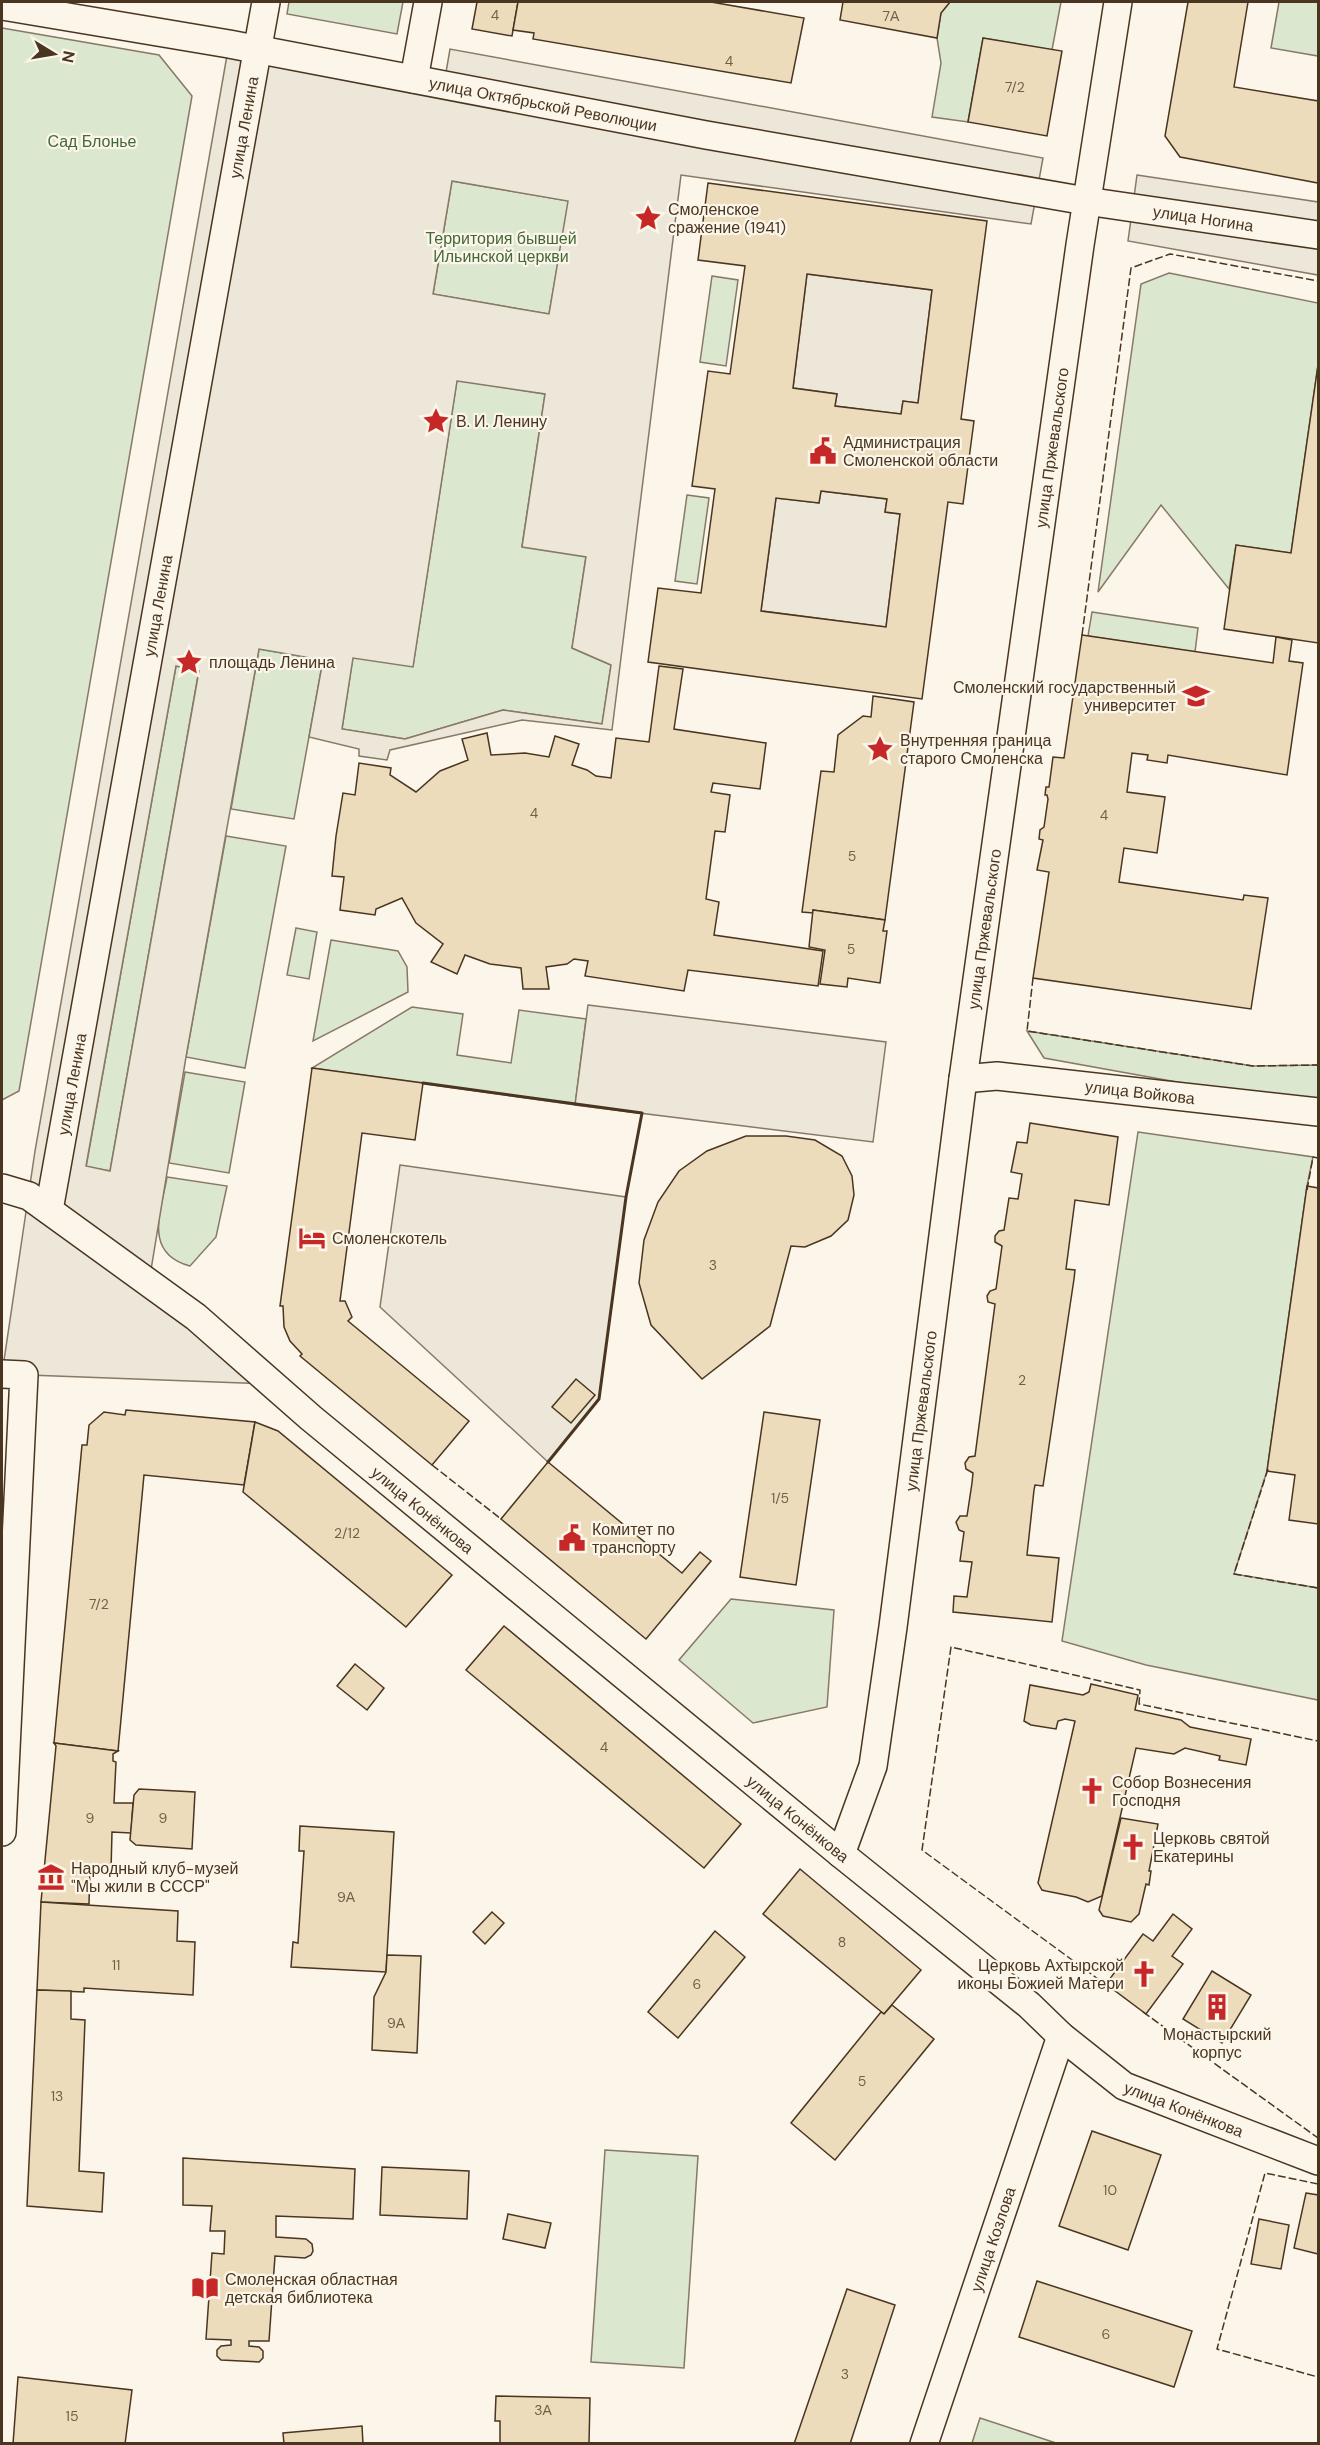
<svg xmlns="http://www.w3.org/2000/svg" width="1320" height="2445" font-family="'DM Sans',sans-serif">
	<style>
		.green { fill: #dce7d0; stroke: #887966; stroke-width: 1.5 }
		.parking { fill: #ede7d9; stroke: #887966; stroke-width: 1.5; fill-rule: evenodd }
		.building { fill: #ecdcbc; stroke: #4a3520; stroke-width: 1.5; fill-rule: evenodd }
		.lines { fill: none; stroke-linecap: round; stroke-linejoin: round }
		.street-casing { stroke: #4a3520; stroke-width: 30 }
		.street { stroke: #fbf6e9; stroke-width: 27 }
		.fence { stroke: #4a3520; stroke-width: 1.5; stroke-dasharray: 8 3; stroke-linecap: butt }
		.wall { stroke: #4a3520; stroke-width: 3 }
		.labels { text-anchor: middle; stroke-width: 4.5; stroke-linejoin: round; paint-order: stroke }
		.number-label { font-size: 14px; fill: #725f47 }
		.street-label { font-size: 16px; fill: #4a3520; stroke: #fbf6e9 }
		.park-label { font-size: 16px; fill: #436837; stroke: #fbf6e9 }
		.poi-label { font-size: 16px; fill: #4a3520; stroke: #fbf6e9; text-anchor: start }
	</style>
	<rect width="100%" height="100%" fill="#fbf6e9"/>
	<g class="green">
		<path d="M289,2H403L397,34L287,14Z"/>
		<path d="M950,2H1061L1052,50L983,38L968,122L932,117L941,63L937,38L941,13Z"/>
		<path d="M1279,2H1318V56L1271,48Z"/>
		<path d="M2,28L159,55L192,96L19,1091L2,1100Z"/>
		<path d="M452,181L569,201L549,314L433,294Z"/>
		<path d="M1169,273L1318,303V365L1291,553L1236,545L1229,589L1161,505L1098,592L1141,284Z"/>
		<path d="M712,276L738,280L726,366L700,362Z"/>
		<path d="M457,380L545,394L522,546L586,556L572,648L611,665L602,724L503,710L405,739L342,729L353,657L413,666Z"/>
		<path d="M687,495L709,498L697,584L675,581Z"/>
		<path d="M1092,612L1198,628L1195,652L1088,636Z"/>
		<path d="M259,649L323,660L294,819L231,809Z"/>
		<path d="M176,666L199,670L110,1171L86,1167Z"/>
		<path d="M226,836L286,846L245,1068L186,1057Z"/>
		<path d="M296,928L317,932L309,979L287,975Z"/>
		<path d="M331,940L398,951L407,967L408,992L313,1041Z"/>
		<path d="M412,1007L463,1014L457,1055L511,1063L519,1010L586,1019L575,1105L312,1068Z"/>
		<path d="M1027,1031L1253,1066L1318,1065V1100L1210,1088L1044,1058Z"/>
		<path d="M185,1072L245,1082L229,1173L169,1163Z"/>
		<path d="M1138,1132L1313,1157L1307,1186L1267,1471L1234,1574L1318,1588V1700L1146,1665L1062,1641Z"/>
		<path d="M167,1177L227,1186L216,1237L190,1266C143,1253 161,1212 167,1177Z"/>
		<path d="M731,1599L834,1610L827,1707L753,1723L679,1660Z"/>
		<path d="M605,2150L698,2156L684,2368L591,2362Z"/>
		<path d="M980,2418L1056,2443H972Z"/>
	</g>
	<g class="parking">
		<path d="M229,44L444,84L450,49L1043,158L1031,224L681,175L612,730L522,720L390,750L387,760L359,756V749L309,737L323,660L259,649L186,1057L149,1282L272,1384L2,1374L35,1151ZM452,181L568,201L549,314L433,294ZM457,381L545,394L522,547L586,557L572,648L611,665L602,724L503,710L405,739L342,729L353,658L413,667ZM176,666L199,671L110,1171L86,1166Z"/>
		<path d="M1137,175L1318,202V275L1128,241Z"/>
		<path d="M807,274L932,290L918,403L903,401L901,414L835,406L837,394L793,388Z"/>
		<path d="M821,491L887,499L885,512L900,514L886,627L761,611L776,498L819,503Z"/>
		<path d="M588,1005L886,1042L873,1142L575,1105Z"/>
		<path d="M400,1165L626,1197L599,1399L548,1462L380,1307Z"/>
	</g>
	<g class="building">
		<path d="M477,2H518L512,36L472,29Z"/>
		<path d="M518,2H711L804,18L791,83L533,39L534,33L513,30Z"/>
		<path d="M843,2H950L941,13L937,38L840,20Z"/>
		<path d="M1188,2H1248L1234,87L1318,101V183L1180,157L1165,136Z"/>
		<path d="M983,38L1062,51L1047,136L968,122Z"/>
		<path d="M708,183L987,221L961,419L974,421L963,504L948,502L922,699L648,662L658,588L701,593L715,489L692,486L708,371L730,374L745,266L698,260ZM807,274L932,290L918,403L903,401L901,414L835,406L837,394L793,388ZM821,491L887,499L885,512L900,514L886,627L761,611L776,498L819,503Z"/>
		<path d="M1318,365V643L1224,629L1236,545L1291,553Z"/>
		<path d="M1082,635L1273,663L1276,637L1292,640L1289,661L1303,663L1287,775L1168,755L1167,763L1147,760L1148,755L1132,753L1127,792L1165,797L1157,853L1124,848L1119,882L1243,900L1244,895L1268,898L1251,1009L1033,978L1049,872L1037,870L1043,840L1039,839L1040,830L1044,827L1048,799L1047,795H1045L1046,787H1049L1053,757L1064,758Z"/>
		<path d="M659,666L683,669L674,729L766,743L760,789L713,783L711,792L730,795L725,832L715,831L706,899L719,902L714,935L823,951L818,986L688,970L684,991L585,976L588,961L574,959L567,964L546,967L549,989H523L521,968L490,964L465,955L457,974L431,962L443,944L416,923L402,898L376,909L375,915L340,910L344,877L332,876L336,836L343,793L355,795L359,763L391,768L390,775L416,792L440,771L468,760L462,739L487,733L491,755L525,753L549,757L555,736L579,744L572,765L587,770L596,776L611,778L616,738L649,742Z"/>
		<path d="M873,696L914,702L885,920L813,910V913L802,912L821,771L834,772L838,735L863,716L871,717Z"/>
		<path d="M813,910L885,920L883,931H887L880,983L848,978L847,987L820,984L825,950L809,947Z"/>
		<path d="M312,1068L423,1083L415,1140L362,1133L340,1301H345L352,1317L348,1321L469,1421L432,1465L300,1356L302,1354L290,1341L284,1327L283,1306H280Z"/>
		<path d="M1030,1123L1118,1137L1109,1205L1075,1200L1066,1269L1075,1270L1074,1279L1043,1486L1035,1485L1034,1490L1027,1555L1059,1558L1052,1622L953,1612L954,1596L967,1597L972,1562L960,1561L964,1532L959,1530L956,1522L960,1516H967L972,1483L973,1473L966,1469L965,1463L969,1457L975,1456L995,1304L988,1302L987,1296L990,1291L996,1289L1002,1246L995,1242V1236L999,1231L1004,1230L1009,1198L1018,1199L1022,1174L1011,1172L1017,1142L1027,1143Z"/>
		<path d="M746,1136H786L815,1140L842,1156L852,1176L854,1195L848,1220L831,1236L805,1247L791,1246L770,1326L702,1379L651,1325L639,1283L644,1240L658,1202L679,1171L707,1151Z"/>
		<path d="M1307,1186L1318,1188V1524L1289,1520L1295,1475L1267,1471Z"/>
		<path d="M576,1379L595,1395L571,1423L552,1407Z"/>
		<path d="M126,1410L255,1422L244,1485L144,1475L118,1751L54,1743L82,1445H87L89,1425L104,1412L125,1415Z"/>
		<path d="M764,1412L820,1420L796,1585L740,1577Z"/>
		<path d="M255,1422L278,1431L452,1575L406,1627L243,1492Z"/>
		<path d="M548,1462L682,1573L700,1552L711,1561L646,1639L501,1519Z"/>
		<path d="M504,1626L741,1824L704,1868L466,1670Z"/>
		<path d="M355,1664L384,1688L367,1710L337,1686Z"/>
		<path d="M1091,1684L1138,1695L1135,1710L1181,1720L1190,1727L1251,1739L1246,1765L1219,1760L1220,1756L1185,1748L1174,1754L1136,1748L1102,1896L1088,1902L1076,1897L1046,1891L1042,1890L1038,1883L1075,1721L1065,1719L1058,1721L1056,1729L1031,1725L1024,1721L1030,1685L1083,1695L1089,1692Z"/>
		<path d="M54,1743L118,1751L113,1754V1761L116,1762L114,1803H133L131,1833L112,1832L111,1871L90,1870L89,1904L41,1902L56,1746Z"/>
		<path d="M139,1789L195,1792L192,1849L136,1845L130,1840L134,1795Z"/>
		<path d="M1121,1818L1158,1824L1149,1871H1151L1149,1885L1146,1884L1139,1914L1131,1922L1103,1916L1099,1910Z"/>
		<path d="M300,1826L394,1832L386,1972L291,1967L293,1942L298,1943L304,1851H299Z"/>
		<path d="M800,1869L921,1970L884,2014L763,1914Z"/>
		<path d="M41,1902L178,1911L177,1941L195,1942L193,1995L84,1988V1992L37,1990Z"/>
		<path d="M492,1912L504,1923L485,1944L473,1932Z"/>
		<path d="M1173,1914L1192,1929L1172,1956L1183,1964L1146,2014L1106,1984L1143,1934L1153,1941Z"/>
		<path d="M715,1931L745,1957L678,2038L648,2012Z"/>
		<path d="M387,1955L421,1956L417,2053L372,2050L374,1997L386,1972Z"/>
		<path d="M1212,1971L1251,1995L1222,2043L1183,2019Z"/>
		<path d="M37,1990L71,1991V2019L85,2020L79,2171L104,2173L102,2212L27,2206Z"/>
		<path d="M892,2005L934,2039L835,2160L791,2123L881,2012L884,2014Z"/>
		<path d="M1092,2131L1161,2155L1128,2250L1059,2226Z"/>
		<path d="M183,2158L355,2169L353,2219L276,2216V2237L306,2239L312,2244L313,2251L311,2255L305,2258L275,2256L269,2341H249V2346L259,2347L263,2351V2358L259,2362L221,2360L217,2356V2350L221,2346L231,2345V2340L206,2339L212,2253L224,2254L225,2231H210L212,2206L183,2205Z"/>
		<path d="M382,2167L469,2171L467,2219L380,2215Z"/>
		<path d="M1306,2193L1318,2195V2254L1294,2248Z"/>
		<path d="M508,2214L551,2223L545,2248L503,2239Z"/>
		<path d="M1259,2219L1289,2225L1281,2269L1251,2264Z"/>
		<path d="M1037,2281L1192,2331L1174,2387L1019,2337Z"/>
		<path d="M847,2289L895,2305L850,2444H794Z"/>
		<path d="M18,2377L132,2390L125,2444H13Z"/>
		<path d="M496,2396L590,2398L589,2444H500V2421H495Z"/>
		<path d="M362,2426L363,2444H284L283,2433Z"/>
	</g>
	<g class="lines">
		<defs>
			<g id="street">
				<path id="s1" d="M2,6L229,44L706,135L1086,201L1318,235"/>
				<path d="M414,79L428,2"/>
				<path id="s2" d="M963,1079L997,1076L1318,1112"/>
				<path id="s3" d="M2,1188L29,1196L196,1317L311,1418L841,1854L1029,2005L1061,2036L1124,2086L1318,2161"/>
				<path id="s4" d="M49,1210L266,2"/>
				<path d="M2,1374L24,1375L2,1832"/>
				<path id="s5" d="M841,1854L873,1766L893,1627L963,1079L1080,245L1118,2"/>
				<path id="s6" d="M924,2444L1061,2036"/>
			</g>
		</defs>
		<use href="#street" class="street-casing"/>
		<use href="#street" class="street"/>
		<g class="fence">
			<path d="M1082,635L1131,268L1170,254L1318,281"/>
			<path d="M1033,978L1027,1031L1253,1066L1318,1065"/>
			<path d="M1307,1190L1313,1157L1318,1158"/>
			<path d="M432,1465L501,1519"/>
			<path d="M1268,1469L1234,1574L1318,1588"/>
			<path d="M1109,1987L922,1850L951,1647L1140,1690L1139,1704L1318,1741"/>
			<path d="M1143,2012L1318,2138"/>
			<path d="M1318,2184L1265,2173L1217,2349L1318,2377"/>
		</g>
		<path class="wall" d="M423,1083L642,1113L626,1197L599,1399L548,1462"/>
	</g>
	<defs>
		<symbol id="sight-bare" viewBox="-9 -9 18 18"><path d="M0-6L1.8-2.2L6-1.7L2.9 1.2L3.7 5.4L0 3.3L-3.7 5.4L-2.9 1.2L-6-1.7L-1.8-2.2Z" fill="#c62828" stroke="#fbf6e9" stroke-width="2.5" paint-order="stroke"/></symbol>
		<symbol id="civic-bare" viewBox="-9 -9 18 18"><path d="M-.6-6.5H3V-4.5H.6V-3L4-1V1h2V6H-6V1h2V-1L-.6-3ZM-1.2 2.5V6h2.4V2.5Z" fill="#c62828" stroke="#fbf6e9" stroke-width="2.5" paint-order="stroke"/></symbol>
		<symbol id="university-bare" viewBox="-9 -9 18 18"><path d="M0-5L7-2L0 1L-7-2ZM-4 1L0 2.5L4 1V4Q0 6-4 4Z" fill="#c62828" stroke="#fbf6e9" stroke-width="2.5" paint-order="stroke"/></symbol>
		<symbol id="hotel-bare" viewBox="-9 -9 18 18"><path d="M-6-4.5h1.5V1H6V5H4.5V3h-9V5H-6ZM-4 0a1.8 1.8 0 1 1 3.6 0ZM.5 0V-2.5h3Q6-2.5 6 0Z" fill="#c62828" stroke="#fbf6e9" stroke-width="2.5" paint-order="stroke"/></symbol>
		<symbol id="church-bare" viewBox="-9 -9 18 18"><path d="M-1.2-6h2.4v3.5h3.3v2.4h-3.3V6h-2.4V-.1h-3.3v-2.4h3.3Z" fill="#c62828" stroke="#fbf6e9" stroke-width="2.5" paint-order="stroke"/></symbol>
		<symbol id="museum-bare" viewBox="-9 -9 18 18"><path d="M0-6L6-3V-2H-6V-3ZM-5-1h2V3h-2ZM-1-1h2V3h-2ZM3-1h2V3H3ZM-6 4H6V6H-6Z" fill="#c62828" stroke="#fbf6e9" stroke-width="2.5" paint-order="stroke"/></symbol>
		<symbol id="building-bare" viewBox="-9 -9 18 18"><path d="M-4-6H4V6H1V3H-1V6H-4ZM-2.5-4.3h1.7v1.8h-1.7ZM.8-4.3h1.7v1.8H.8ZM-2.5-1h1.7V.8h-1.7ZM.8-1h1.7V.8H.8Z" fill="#c62828" stroke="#fbf6e9" stroke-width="2.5" paint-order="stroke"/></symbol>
		<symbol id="library-bare" viewBox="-9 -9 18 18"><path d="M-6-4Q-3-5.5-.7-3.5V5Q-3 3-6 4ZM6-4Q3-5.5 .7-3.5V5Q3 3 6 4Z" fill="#c62828" stroke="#fbf6e9" stroke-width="2.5" paint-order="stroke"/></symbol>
	</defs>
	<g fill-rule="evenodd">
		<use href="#sight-bare" x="629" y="199" width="38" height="38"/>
		<use href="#sight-bare" x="417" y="402" width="38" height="38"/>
		<use href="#civic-bare" x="804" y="432" width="38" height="38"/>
		<use href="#sight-bare" x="170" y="643" width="38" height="38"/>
		<use href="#university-bare" x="1177" y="677" width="38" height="38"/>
		<use href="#sight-bare" x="861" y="730" width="38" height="38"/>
		<use href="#hotel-bare" x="293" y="1219" width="38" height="38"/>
		<use href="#civic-bare" x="553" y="1519" width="38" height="38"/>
		<use href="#church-bare" x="1073" y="1772" width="38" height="38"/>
		<use href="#church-bare" x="1114" y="1828" width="38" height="38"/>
		<use href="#museum-bare" x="32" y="1858" width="38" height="38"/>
		<use href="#church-bare" x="1125" y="1955" width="38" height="38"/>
		<use href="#building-bare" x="1198" y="1988" width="38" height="38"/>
		<use href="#library-bare" x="186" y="2269" width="38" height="38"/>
	</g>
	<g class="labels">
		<g class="number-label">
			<text x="495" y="20">4</text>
			<text x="891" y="21">7А</text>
			<text x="729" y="66">4</text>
			<text x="1015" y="92">7/2</text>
			<text x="534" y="818">4</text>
			<text x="1104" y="820">4</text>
			<text x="852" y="861">5</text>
			<text x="851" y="954">5</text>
			<text x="713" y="1270">3</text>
			<text x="1022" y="1385">2</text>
			<text x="780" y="1503">1/5</text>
			<text x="347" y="1538">2/12</text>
			<text x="99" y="1609">7/2</text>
			<text x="604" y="1752">4</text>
			<text x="90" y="1823">9</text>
			<text x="163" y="1823">9</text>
			<text x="346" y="1902">9А</text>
			<text x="842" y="1947">8</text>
			<text x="116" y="1970">11</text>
			<text x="697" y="1989">6</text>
			<text x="396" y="2028">9А</text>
			<text x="862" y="2086">5</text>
			<text x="57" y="2101">13</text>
			<text x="1110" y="2195">10</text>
			<text x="1106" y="2339">6</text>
			<text x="845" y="2379">3</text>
			<text x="543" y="2415">3А</text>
			<text x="72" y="2421">15</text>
		</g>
		<g class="street-label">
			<text dy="6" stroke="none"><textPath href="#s1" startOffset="550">улица Октябрьской Революции</textPath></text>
			<text dy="6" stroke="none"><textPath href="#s4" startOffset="1100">улица Ленина</textPath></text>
			<text dy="6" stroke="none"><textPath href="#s1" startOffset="1220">улица Ногина</textPath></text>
			<text dy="6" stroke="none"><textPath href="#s5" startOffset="1424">улица Пржевальского</textPath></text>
			<text dy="6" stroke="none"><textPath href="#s4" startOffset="614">улица Ленина</textPath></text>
			<text dy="6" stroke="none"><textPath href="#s5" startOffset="938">улица Пржевальского</textPath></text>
			<text dy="6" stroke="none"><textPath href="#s4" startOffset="128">улица Ленина</textPath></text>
			<text dy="6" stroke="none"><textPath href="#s2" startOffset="178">улица Войкова</textPath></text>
			<text dy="6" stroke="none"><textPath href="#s5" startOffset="452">улица Пржевальского</textPath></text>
			<text dy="6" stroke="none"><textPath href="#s3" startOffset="532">улица Конёнкова</textPath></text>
			<text dy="6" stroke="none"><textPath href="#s3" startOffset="1018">улица Конёнкова</textPath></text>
			<text dy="6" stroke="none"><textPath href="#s3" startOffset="1504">улица Конёнкова</textPath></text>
			<text dy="6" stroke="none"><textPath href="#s6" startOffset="216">улица Козлова</textPath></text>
		</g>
		<g class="park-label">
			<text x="92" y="147">Сад Блонье</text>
			<text x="501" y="244">Территория бывшей<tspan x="501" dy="18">Ильинской церкви</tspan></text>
		</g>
		<g class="poi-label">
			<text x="668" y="215">Смоленское<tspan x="668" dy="18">сражение (1941)</tspan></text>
			<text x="456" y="427">В. И. Ленину</text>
			<text x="843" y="448">Администрация<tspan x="843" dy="18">Смоленской области</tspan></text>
			<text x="209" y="668">площадь Ленина</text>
			<text x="1176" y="693" text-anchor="end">Смоленский государственный<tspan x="1176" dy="18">университет</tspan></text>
			<text x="900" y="746">Внутренняя граница<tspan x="900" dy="18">старого Смоленска</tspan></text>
			<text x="332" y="1244">Смоленскотель</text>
			<text x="592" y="1535">Комитет по<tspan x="592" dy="18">транспорту</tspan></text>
			<text x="1112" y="1788">Собор Вознесения<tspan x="1112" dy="18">Господня</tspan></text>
			<text x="1153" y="1844">Церковь святой<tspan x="1153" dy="18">Екатерины</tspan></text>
			<text x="71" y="1874">Народный клуб-музей<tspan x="71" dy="18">"Мы жили в СССР"</tspan></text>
			<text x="1124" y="1971" text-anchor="end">Церковь Ахтырской<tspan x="1124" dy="18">иконы Божией Матери</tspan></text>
			<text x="1217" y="2040" text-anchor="middle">Монастырский<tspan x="1217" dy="18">корпус</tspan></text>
			<text x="225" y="2285">Смоленская областная<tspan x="225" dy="18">детская библиотека</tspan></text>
		</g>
	</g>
	<rect width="1320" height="2445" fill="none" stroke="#4a3520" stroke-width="6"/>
	<g transform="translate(54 54) rotate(101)" stroke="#fbf6e9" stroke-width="4.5" paint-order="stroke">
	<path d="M0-4.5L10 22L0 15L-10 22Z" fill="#4a3520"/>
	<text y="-9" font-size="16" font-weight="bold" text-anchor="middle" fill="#4a3520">N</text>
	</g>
</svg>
